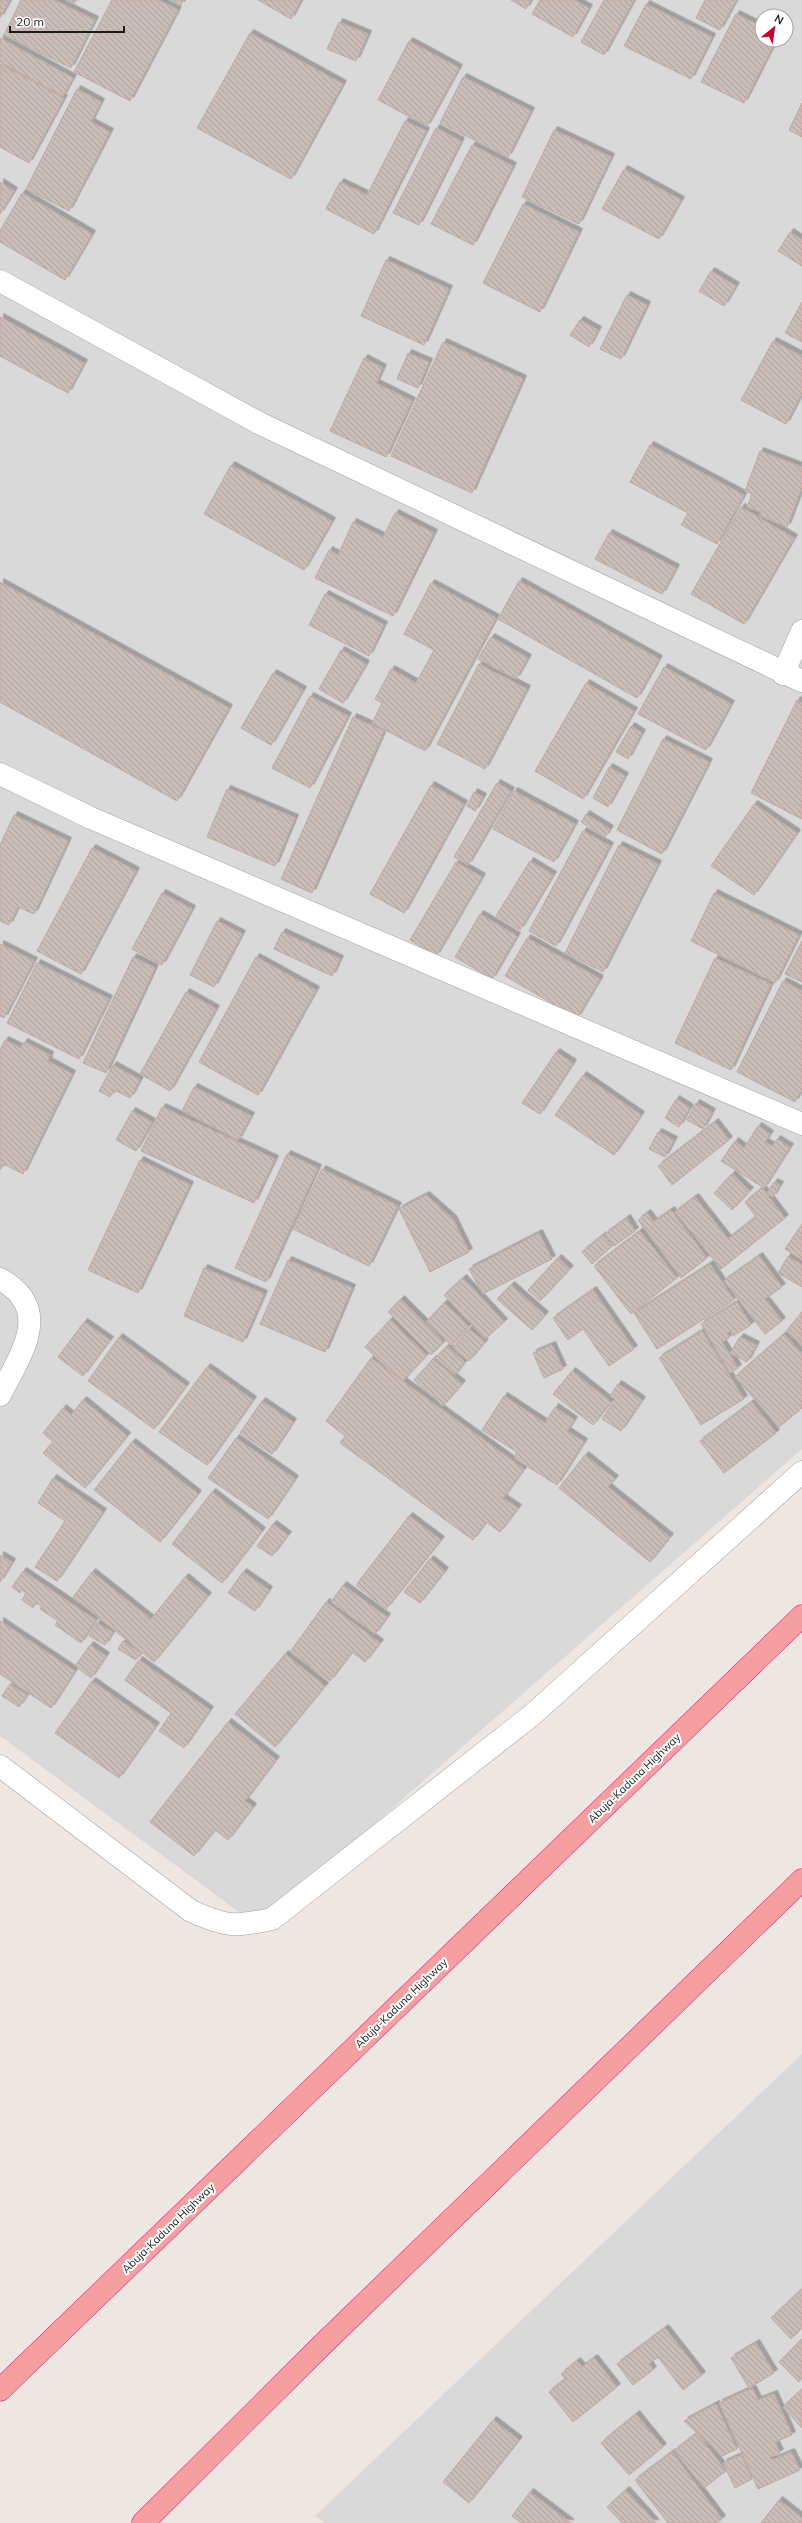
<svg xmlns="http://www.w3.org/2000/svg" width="802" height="2523" font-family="Mulish,sans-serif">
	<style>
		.residential { fill: #dad9d9; fill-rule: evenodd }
		.building { fill: url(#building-back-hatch); stroke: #c1a9a3; filter: url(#shadow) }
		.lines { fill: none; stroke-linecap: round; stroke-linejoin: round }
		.minor-casing { stroke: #a0a0a0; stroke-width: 23 }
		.trunk-casing { stroke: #e11989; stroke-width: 23 }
		.minor { stroke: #fff; stroke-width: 22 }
		.trunk { stroke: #f59fa1; stroke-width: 22 }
		.labels { text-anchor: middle; stroke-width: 4; stroke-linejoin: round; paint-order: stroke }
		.street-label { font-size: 11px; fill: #1c1c1c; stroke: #fff }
	</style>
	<defs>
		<pattern id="building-back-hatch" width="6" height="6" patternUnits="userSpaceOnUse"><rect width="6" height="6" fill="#cabcb7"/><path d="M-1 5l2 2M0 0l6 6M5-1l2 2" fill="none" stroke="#ada19d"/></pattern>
		<filter id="shadow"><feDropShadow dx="3.5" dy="-3.5" stdDeviation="0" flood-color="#0004"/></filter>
	</defs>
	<rect width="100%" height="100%" fill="#eee7e1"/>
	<g class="residential">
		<path d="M0,0H802V1449L258,1926L0,1736ZM762,16H786V40H762Z"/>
		<path d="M802,2054V2523H325L315,2516Z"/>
	</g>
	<g class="building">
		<path d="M0,0H10L0,18Z"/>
		<path d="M21,0H54L95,20L71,68L4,35Z"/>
		<path d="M68,0H76L74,4Z"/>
		<path d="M112,0H158L178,10L130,101L74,72Z"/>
		<path d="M172,0H183L181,5Z"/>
		<path d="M258,0H301L291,19Z"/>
		<path d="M511,0H531L526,9Z"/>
		<path d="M540,0H574L589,8L573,37L532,14Z"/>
		<path d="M604,0H636H634L604,55L581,42Z"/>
		<path d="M705,0H736L720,30L696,18Z"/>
		<path d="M646,4L712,37L691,79L624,46Z"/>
		<path d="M736,14L762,27V40H776L744,103L701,82Z"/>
		<path d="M339,22L368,34L356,61L327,49Z"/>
		<path d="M250,33L343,84L291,179L197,128Z"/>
		<path d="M0,38L73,78L63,96L0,62Z"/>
		<path d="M409,41L459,68L427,126L378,100Z"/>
		<path d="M0,64L64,98L29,163L0,147Z"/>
		<path d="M463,77L531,111L508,157L440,123Z"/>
		<path d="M77,89L101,102L91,122L110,132L69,211L26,189Z"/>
		<path d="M802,103V137L789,130Z"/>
		<path d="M405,121L426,131L374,234L326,209L340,182L367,195Z"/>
		<path d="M436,128L461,141L419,225L393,213Z"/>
		<path d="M554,130L611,157L579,224L522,197Z"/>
		<path d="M472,145L513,166L473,245L431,224Z"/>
		<path d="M624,169L681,200L659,239L602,209Z"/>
		<path d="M0,182L14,191L0,214Z"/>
		<path d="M22,193L92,234L65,280L0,242V231Z"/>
		<path d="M523,204L579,232L540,312L483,283Z"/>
		<path d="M790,232L802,240V266L778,251Z"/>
		<path d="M386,260L449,289L424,345L361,316Z"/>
		<path d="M711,271L736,286L724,306L699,291Z"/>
		<path d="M627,295L647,305L621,359L600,349Z"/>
		<path d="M802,302V342L785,333Z"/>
		<path d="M0,317L84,363L68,393L0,356Z"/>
		<path d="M580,320L598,330L589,347L570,335Z"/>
		<path d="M773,341L802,356V393L786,424L741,400Z"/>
		<path d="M443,342L523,379L472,493L391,456Z"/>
		<path d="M408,353L429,362L418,388L397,379Z"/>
		<path d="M364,358L383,368L376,383L412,401L386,457L330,431Z"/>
		<path d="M650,445L744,495L717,544L681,525L688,513L630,482Z"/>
		<path d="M760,451L802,467V487L787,527L760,516L761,512L747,507L752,494L745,491Z"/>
		<path d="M231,465L332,521L304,570L204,514Z"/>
		<path d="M741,507L794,538L744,624L691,594Z"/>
		<path d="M395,513L434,533L393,616L315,578L329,550L338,555L353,522L383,537Z"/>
		<path d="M609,533L676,568L662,594L595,559Z"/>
		<path d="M519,581L659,659L637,698L498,619Z"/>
		<path d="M0,582L229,708L177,801L0,702Z"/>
		<path d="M431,583L496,618L425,751L372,723L382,703L375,699L391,669L416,683L434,650L404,634Z"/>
		<path d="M325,594L384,625L369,656L309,625Z"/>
		<path d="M491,637L528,658L516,679L478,659Z"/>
		<path d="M341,650L366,664L343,703L319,689Z"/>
		<path d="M479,664L527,689L485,769L437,744Z"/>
		<path d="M664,667L731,704L706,750L638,714Z"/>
		<path d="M273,673L303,690L271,745L241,728Z"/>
		<path d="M586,683L634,711L583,799L535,771Z"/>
		<path d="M310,696L348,716L310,788L272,768Z"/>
		<path d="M797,700L802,703V819L751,793Z"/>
		<path d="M353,717L384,731L312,893L281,879Z"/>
		<path d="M631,726L642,733L628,759L616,752Z"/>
		<path d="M663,739L709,762L662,854L617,830Z"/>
		<path d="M609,767L625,776L608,807L593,798Z"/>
		<path d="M497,783L511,791L468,865L454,857Z"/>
		<path d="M431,785L464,804L404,913L370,894Z"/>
		<path d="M227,789L295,818L275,866L207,837Z"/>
		<path d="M514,791L575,824L554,862L493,829Z"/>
		<path d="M474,792L483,797L475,811L467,806Z"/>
		<path d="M754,804L797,833L754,895L711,866Z"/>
		<path d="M586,814L610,829L605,837L581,822Z"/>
		<path d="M14,815L68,841L34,914L18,907L9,925L0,921V845Z"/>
		<path d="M583,831L610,846L556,946L529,931Z"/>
		<path d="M619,845L658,864L603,972L565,953Z"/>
		<path d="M92,848L136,871L81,974L37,951Z"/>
		<path d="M530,861L553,875L520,930L496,916Z"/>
		<path d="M456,862L482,877L436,956L410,940Z"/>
		<path d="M162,893L192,909L162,965L132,949Z"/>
		<path d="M714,893L799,935L775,983L691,941Z"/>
		<path d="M480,914L517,936L492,979L455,957Z"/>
		<path d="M217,921L242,934L214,987L190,975Z"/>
		<path d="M282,932L340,959L332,976L274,949Z"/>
		<path d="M527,938L600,979L577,1018L505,976Z"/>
		<path d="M802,941V982L785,974Z"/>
		<path d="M0,944L34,961L4,1018L0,1016Z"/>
		<path d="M133,957L155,968L106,1073L83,1063Z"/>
		<path d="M256,957L316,990L258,1095L199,1062Z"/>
		<path d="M715,958L771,984L731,1070L675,1043Z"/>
		<path d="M37,963L109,999L79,1059L7,1023Z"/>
		<path d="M783,981L802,991V1089L795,1102L737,1072Z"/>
		<path d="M186,992L216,1009L170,1091L140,1074Z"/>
		<path d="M5,1040L21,1048L24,1042L50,1055L48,1061L72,1074L23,1174L4,1164L0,1170V1050Z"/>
		<path d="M556,1052L573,1063L540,1114L522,1103Z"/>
		<path d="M113,1065L140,1080L130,1098L114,1090L110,1097L99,1091Z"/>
		<path d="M583,1075L641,1115L614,1155L555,1115Z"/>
		<path d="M194,1087L251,1116L238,1140L182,1111Z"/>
		<path d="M676,1099L690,1108L679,1127L665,1118Z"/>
		<path d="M696,1103L712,1112L703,1129L687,1120Z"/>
		<path d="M162,1107L275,1159L254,1203L141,1151Z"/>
		<path d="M132,1111L152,1122L136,1151L116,1140Z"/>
		<path d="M715,1122L729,1140L672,1185L658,1166Z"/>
		<path d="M758,1126L770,1134L765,1142L772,1146L777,1139L790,1147L764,1188L721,1161L735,1141L744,1148Z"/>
		<path d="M658,1132L674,1140L665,1157L649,1149Z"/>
		<path d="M287,1154L318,1168L266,1282L235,1268Z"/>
		<path d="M140,1160L190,1185L138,1293L88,1270Z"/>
		<path d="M322,1169L398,1206L369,1266L293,1229Z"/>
		<path d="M732,1174L750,1191L732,1210L714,1193Z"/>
		<path d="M774,1182L780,1185L773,1197L767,1193Z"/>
		<path d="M762,1188L785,1218L721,1269L675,1212L695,1197L728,1239L756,1217L745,1202Z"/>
		<path d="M426,1195L453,1219L469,1252L430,1272L399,1209Z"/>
		<path d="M671,1210L707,1258L681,1278L638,1220L647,1213L654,1222Z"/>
		<path d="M627,1218L635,1231L614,1246L605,1234Z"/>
		<path d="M802,1224V1260L785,1249Z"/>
		<path d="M640,1231L677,1278L631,1314L594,1266Z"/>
		<path d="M539,1233L552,1259L483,1294L469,1269Z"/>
		<path d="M603,1235L612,1246L592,1264L582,1252Z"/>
		<path d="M759,1256L782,1287L765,1299L782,1321L765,1334L724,1281Z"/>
		<path d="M788,1256L802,1265V1287L778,1273Z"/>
		<path d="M558,1258L570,1269L540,1301L528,1290Z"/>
		<path d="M288,1260L352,1288L325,1352L260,1324Z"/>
		<path d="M710,1264L734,1300L657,1349L634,1313Z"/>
		<path d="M204,1268L264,1294L243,1342L184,1316Z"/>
		<path d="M463,1278L504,1322L485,1339L444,1295Z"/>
		<path d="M511,1285L545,1315L532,1330L497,1299Z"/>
		<path d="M593,1290L634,1349L609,1366L583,1329L568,1340L553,1318Z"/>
		<path d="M401,1299L444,1342L431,1355L388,1312Z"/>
		<path d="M737,1302L751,1325L733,1336L730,1331L727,1333L729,1338L722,1342L738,1368L730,1373L701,1324Z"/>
		<path d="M444,1303L469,1326L452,1346L426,1322Z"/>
		<path d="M802,1312V1345L786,1331Z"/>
		<path d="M390,1320L427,1355L402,1382L365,1347Z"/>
		<path d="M84,1322L110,1340L83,1376L58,1357Z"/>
		<path d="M469,1329L485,1342L469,1361L453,1348Z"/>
		<path d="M702,1331L744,1399L701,1425L659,1358Z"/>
		<path d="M784,1334L802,1354V1408L779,1427L735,1377Z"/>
		<path d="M119,1337L186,1386L154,1429L88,1381Z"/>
		<path d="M740,1337L756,1345L747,1362L730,1353Z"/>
		<path d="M552,1345L563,1369L544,1378L533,1353Z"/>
		<path d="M447,1346L465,1362L455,1375L435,1358Z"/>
		<path d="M371,1358L524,1469L503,1498L518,1508L500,1532L486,1522L473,1540L340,1443L345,1436L326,1421Z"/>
		<path d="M433,1359L462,1384L443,1406L414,1380Z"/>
		<path d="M207,1367L253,1400L207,1465L159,1432Z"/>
		<path d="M572,1371L611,1402L593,1425L553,1394Z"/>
		<path d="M618,1384L642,1400L621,1431L602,1419L615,1399L610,1396Z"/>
		<path d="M504,1396L545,1423L555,1407L574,1420L567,1431L584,1442L557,1485L514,1458L517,1452L482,1430Z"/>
		<path d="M83,1400L127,1436L85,1488L43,1453L53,1442L43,1433L63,1408L71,1415Z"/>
		<path d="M262,1401L293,1422L272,1454L240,1433Z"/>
		<path d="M752,1402L776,1433L724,1473L700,1441Z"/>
		<path d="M236,1438L295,1479L268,1519L208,1478Z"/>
		<path d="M132,1442L198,1494L160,1542L94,1490Z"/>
		<path d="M585,1455L615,1479L608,1487L670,1537L650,1562L559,1488Z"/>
		<path d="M53,1478L103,1512L57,1581L35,1567L65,1521L38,1503Z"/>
		<path d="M212,1492L262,1531L222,1583L172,1544Z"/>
		<path d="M409,1516L441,1540L386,1609L356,1585Z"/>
		<path d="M273,1524L288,1535L272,1556L257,1546Z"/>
		<path d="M0,1555L12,1562L0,1582Z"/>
		<path d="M430,1559L445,1571L420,1603L404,1592Z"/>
		<path d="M23,1571L96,1620L81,1643L55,1625L58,1621L40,1609L42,1606L36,1603L33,1608L22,1600L26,1593L22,1590L20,1593L12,1587Z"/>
		<path d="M92,1572L151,1619L185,1577L208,1596L154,1662L73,1597Z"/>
		<path d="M243,1572L269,1590L255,1611L228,1593Z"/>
		<path d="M343,1585L387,1617L375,1634L331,1602Z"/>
		<path d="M326,1602L380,1643L365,1662L352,1652L330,1681L290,1652Z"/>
		<path d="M0,1621L75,1671L51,1708L0,1674Z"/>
		<path d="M97,1623L113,1632L105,1645L89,1636Z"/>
		<path d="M123,1641L141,1653L136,1660L118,1649Z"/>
		<path d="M90,1645L106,1656L91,1678L75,1666Z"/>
		<path d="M285,1654L325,1686L275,1747L235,1714Z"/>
		<path d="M139,1660L210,1710L184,1748L159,1731L171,1713L125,1680Z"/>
		<path d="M92,1681L156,1726L119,1778L55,1733Z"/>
		<path d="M10,1684L27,1695L19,1707L2,1696Z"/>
		<path d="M228,1722L276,1760L245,1801L253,1807L228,1840L215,1830L194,1856L150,1822Z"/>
		<path d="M802,2289V2328L791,2339L771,2318Z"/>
		<path d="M665,2328L702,2375L683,2390L658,2357L649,2364L653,2370L633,2385L617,2364Z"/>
		<path d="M802,2339V2378L799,2382L779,2362Z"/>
		<path d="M756,2343L774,2373L749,2388L731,2358Z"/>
		<path d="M594,2358L617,2387L573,2422L549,2392L566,2379L561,2374L577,2361L582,2367Z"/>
		<path d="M752,2388L758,2400L774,2394L792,2435L775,2442L780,2453L770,2457L772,2460L791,2452L800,2470L758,2489L719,2403Z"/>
		<path d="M802,2389V2428L783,2407Z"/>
		<path d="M716,2404L737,2449L722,2456L684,2421Z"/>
		<path d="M636,2414L663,2447L629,2475L601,2443Z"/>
		<path d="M493,2420L519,2440L469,2503L443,2482Z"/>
		<path d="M697,2433L726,2471L704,2488L674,2451Z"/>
		<path d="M672,2452L722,2519L717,2523H668L635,2480Z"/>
		<path d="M741,2455L752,2479L735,2488L723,2463Z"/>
		<path d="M626,2490L656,2523H622L607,2507Z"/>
		<path d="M530,2492L571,2523H521L512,2516Z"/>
		<path d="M779,2500L802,2518V2523H761Z"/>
	</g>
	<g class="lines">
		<defs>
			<g id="minor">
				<path d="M0,281L259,423L802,681"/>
				<path d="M783,674L802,631"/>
				<path d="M0,774L91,818L802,1124"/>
				<path d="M0,1279C54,1309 21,1354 0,1395"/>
				<path d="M0,1766L191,1911C228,1927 233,1927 272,1919L532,1715L802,1472"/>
			</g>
			<g id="trunk">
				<path d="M0,2390L802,1616"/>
				<path d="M143,2523L321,2346L802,1880"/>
			</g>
		</defs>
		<use href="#minor" class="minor-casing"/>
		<use href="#trunk" class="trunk-casing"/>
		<use href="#minor" class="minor"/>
		<use href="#trunk" class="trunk"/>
	</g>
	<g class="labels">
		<g class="street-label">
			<text transform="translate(634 1778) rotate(-44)" y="4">Abuja-Kaduna Highway</text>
			<text transform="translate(401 2003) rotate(-44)" y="4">Abuja-Kaduna Highway</text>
			<text transform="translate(168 2228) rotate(-44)" y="4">Abuja-Kaduna Highway</text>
		</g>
	</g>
	<g transform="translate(774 28) rotate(30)"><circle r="19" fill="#ffffff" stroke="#a4a4a4"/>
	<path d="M0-3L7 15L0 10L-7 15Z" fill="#c8002b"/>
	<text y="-6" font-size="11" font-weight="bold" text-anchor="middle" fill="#1c1c1c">N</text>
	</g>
	<path d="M10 26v6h114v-6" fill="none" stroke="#1c1c1c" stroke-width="2"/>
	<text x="16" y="26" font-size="12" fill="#1c1c1c" stroke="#ffffff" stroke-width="3" paint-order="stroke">20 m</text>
</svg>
